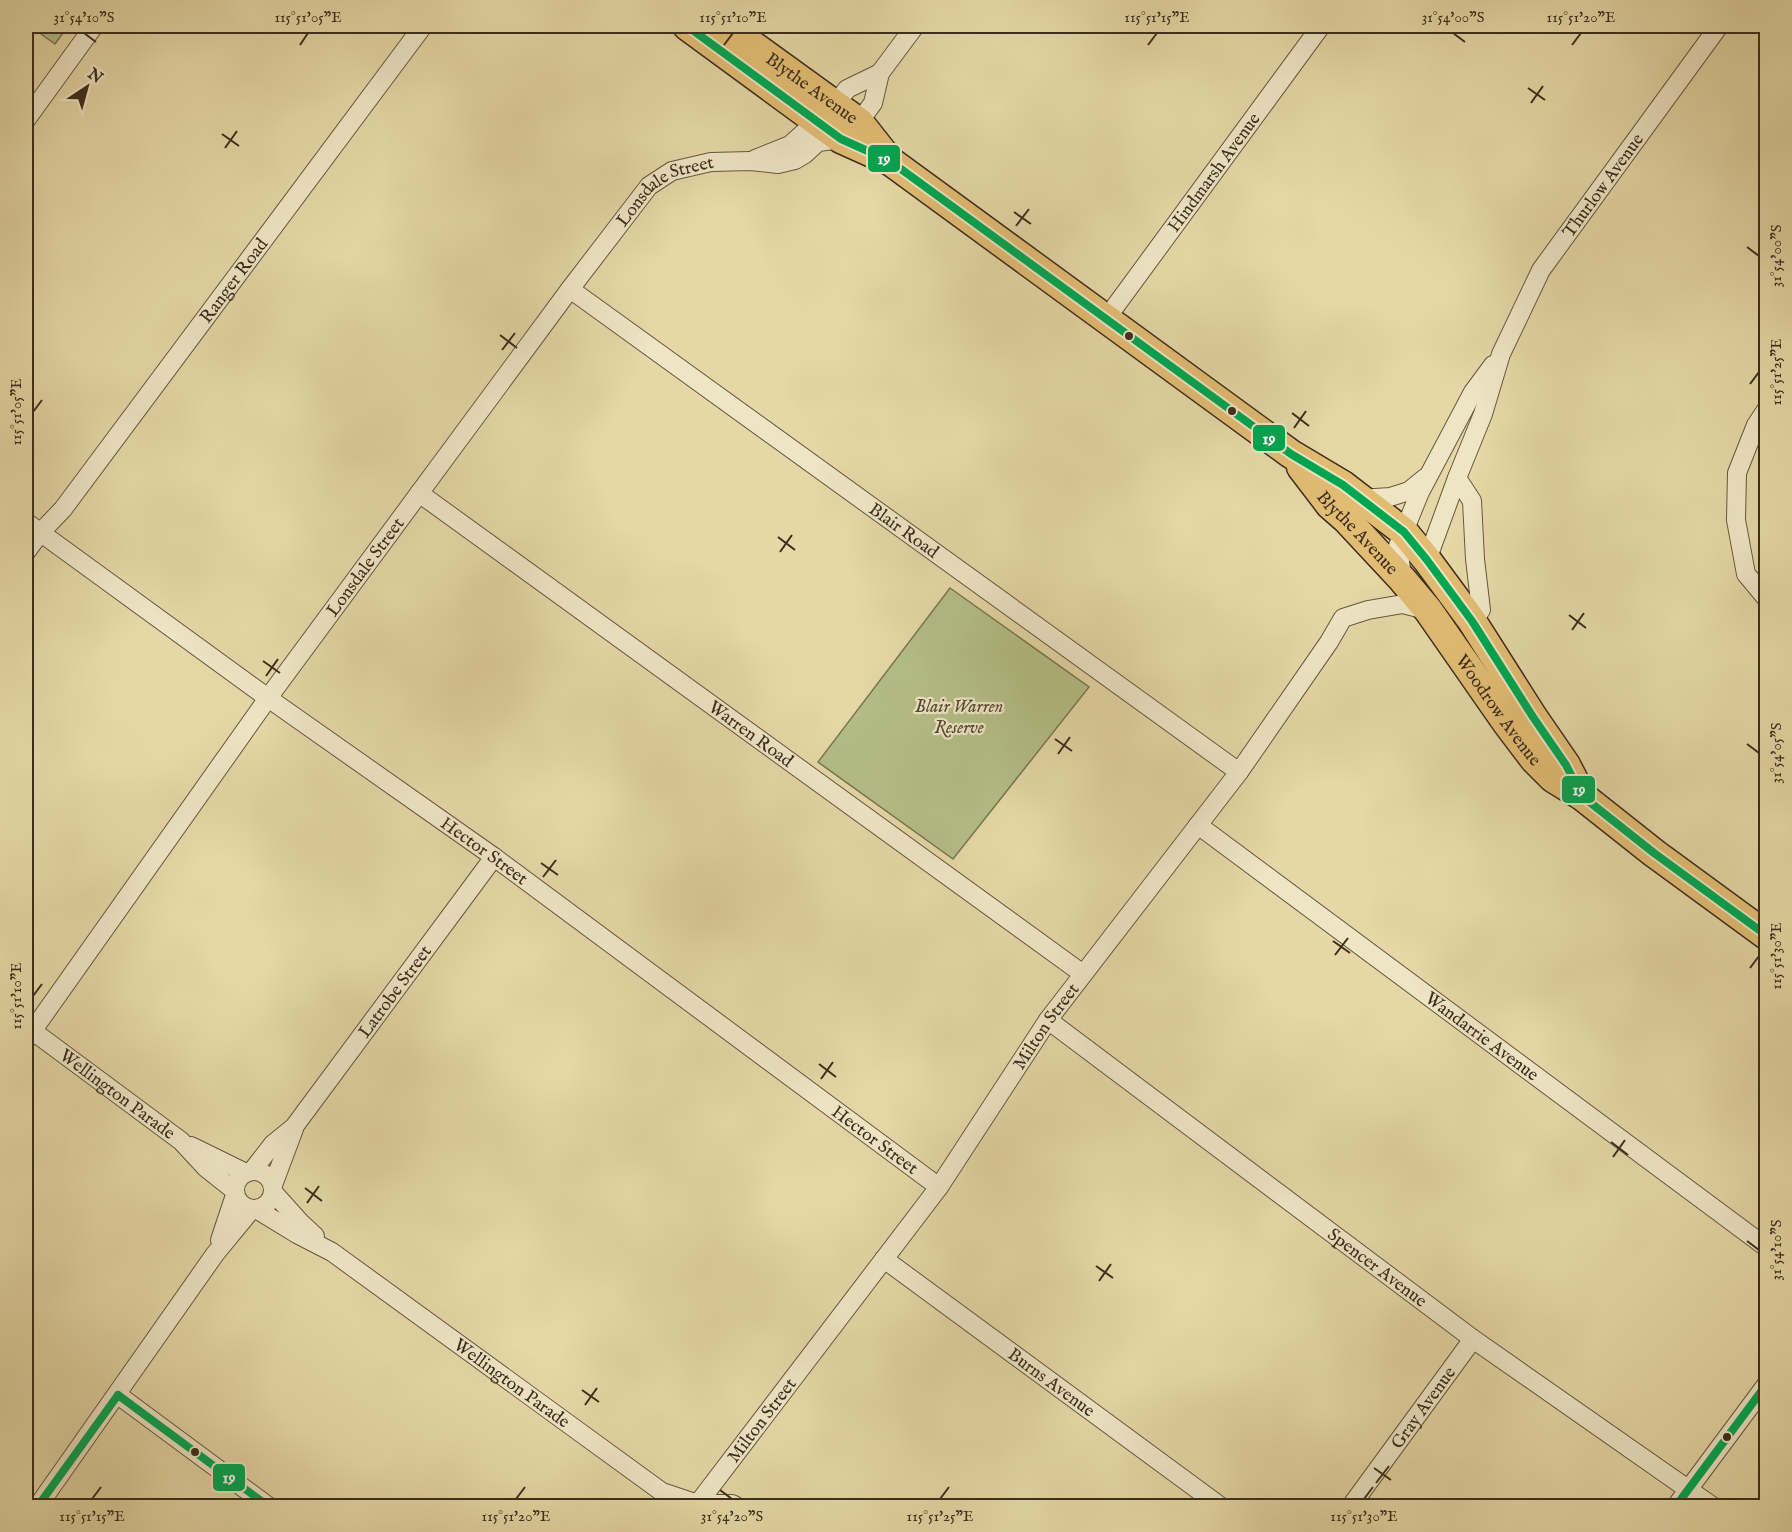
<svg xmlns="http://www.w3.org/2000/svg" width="1792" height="1532" font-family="'IM FELL English',serif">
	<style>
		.green { fill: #b4be87; stroke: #787652; stroke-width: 1.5 }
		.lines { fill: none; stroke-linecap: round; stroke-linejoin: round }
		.street-casing { stroke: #66583f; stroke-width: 20 }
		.primary-casing { stroke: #3b2d1d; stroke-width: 31 }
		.street { stroke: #eee5c5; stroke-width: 18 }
		.primary { stroke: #e2bc73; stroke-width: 28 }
		.bus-1-casing { stroke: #eee5c5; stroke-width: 12 }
		.bus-1 { stroke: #00a651; stroke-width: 8 }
		.ticks { fill: none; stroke: #3b2d1d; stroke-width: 2 }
		.bus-dot { fill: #3b2d1d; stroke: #eee5c5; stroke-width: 2 }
		.labels { text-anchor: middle; stroke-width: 4.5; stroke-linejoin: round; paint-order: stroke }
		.street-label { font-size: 18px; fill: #3b2d1d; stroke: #eee5c5 }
		.park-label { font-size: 18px; font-style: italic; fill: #534a32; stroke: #eee5c5 }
		.line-badge { stroke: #eee5c5; stroke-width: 2 }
		.badge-label { font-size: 16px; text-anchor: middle; font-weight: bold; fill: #fff }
		.neatline { fill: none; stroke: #3b2d1d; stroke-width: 2 }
		.ticks-label { font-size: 15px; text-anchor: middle; fill: #3b2d1d }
	</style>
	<rect width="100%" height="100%" fill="#e5d7a6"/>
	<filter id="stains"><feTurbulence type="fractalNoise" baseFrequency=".00333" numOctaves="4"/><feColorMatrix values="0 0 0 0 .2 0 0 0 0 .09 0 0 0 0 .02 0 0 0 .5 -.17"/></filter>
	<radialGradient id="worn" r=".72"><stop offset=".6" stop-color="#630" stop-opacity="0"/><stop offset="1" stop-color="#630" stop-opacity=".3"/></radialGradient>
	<g class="green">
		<path d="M30,26H68L55,44Z"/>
		<path d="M950,588L1089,687L953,859L818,762Z"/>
	</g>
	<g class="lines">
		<defs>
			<g id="street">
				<path d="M26,120L94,26"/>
				<path d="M755,159L790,145L835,105L847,89L880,73"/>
				<path id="s1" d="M570,289L1239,772"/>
				<path id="s2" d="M1106,319L1321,26"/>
				<path d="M1766,410L1756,425L1737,473L1736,520L1746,574L1766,598"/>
				<path d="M1457,478L1472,501L1475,559L1481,610L1472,621"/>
				<path id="s3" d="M419,493L1083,974"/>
				<path d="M1360,499L1390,497L1409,491L1425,478"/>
				<path id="s4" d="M26,522L268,698L494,857L939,1187"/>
				<path id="s5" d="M26,552L40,533L63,509L423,26"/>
				<path id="s6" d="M1427,560L1457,478L1483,414L1501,354L1541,270L1719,26"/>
				<path d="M1402,577L1398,546L1420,492L1473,392L1493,365"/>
				<path id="s7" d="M1198,825L1766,1247"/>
				<path id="s8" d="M1048,1020L1473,1339L1712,1506"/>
				<path id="s9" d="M26,1026L181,1141L206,1168L235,1191"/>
				<path id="s10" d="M26,1040L268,698L570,289L649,186L672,171L711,162L750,161L778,164L795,160L805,154L818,142L841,139L859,122L873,103L880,73L915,26"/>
				<path d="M191,1146L246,1173"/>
				<path id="s11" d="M252,1171L273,1144L294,1127L494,857"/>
				<circle cx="254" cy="1190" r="19"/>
				<path d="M273,1185L294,1129"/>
				<path d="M273,1192L300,1222L315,1236"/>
				<path id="s12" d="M256,1209L297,1234L332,1252L662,1492L698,1504H732L736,1506"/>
				<path d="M220,1240L235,1195"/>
				<path id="s13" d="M884,1259L1220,1506"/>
				<path d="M118,1395L268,1506"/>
				<path d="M38,1506L215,1254L252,1209"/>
				<path id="s14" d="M696,1506L939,1187L1048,1020L1239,772L1329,642L1343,618L1368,610L1403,604L1426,610"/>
				<path id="s15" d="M1351,1506L1473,1339"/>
				<path d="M1676,1506L1766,1385"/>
			</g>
			<g id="primary">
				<path d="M687,26L841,139L890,161L1291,454L1343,485L1404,532L1427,560L1472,621L1533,717L1566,765L1582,796"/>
				<path id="s16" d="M726,26L859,122L885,155"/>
				<path id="s17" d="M1301,467L1330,505L1346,519L1402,579L1428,610L1506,722L1534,759L1553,778L1582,796L1654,853L1766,935"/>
			</g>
		</defs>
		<use href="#street" class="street-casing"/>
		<use href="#primary" class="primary-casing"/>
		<use href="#street" class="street"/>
		<use href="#primary" class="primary"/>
		<defs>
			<g id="bus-1">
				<path d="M687,26L841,139L890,161L1291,454L1343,485L1404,532L1427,560L1472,621L1533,717L1566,765L1582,796L1654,853L1766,935"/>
				<path d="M118,1395L268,1506"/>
				<path d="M38,1506L118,1395"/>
				<path d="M1676,1506L1766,1385"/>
			</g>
		</defs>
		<use href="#bus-1" class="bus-1-casing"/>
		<use href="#bus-1" class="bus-1"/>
	</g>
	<path class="ticks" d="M84,33L96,42M1453,33L1465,42M300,45L308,33M724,45L733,33M1148,45L1157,33M1572,45L1581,33M1528,88L1545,100M1531,103L1543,86M222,134L239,146M225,148L237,131M1014,212L1031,224M1016,226L1029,209M1747,247L1759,256M500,335L517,348M502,350L515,333M1750,384L1759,372M33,412L42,400M1292,413L1309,426M1294,428L1306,411M778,537L795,550M780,552L792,535M1569,615L1586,628M1572,630L1584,613M263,661L280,673M266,676L278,659M1055,739L1072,751M1747,744L1759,753M1058,754L1070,737M541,863L558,875M543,877L556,860M1333,941L1350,953M1335,955L1348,938M1750,968L1759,956M33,996L42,984M819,1064L836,1077M821,1079L833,1062M1611,1142L1628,1155M1613,1157L1625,1140M305,1188L322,1201M307,1203L319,1186M1747,1241L1759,1250M1096,1266L1113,1278M1099,1281L1111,1264M582,1390L599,1402M585,1405L597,1388M1374,1468L1391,1480M1376,1483L1389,1466M720,1490L732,1499M92,1499L101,1487M516,1499L525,1487M940,1499L949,1487M1364,1499L1373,1487"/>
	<g class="bus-dot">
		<circle cx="1129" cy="336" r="5"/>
		<circle cx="1232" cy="411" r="5"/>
		<circle cx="1727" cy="1437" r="5"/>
		<circle cx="195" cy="1452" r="5"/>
	</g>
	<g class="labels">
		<g class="street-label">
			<text dy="6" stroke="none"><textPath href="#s16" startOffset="106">Blythe Avenue</textPath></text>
			<text dy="6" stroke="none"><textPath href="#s2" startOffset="182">Hindmarsh Avenue</textPath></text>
			<text dy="6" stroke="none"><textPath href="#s6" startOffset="417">Thurlow Avenue</textPath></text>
			<text dy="6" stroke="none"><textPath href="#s10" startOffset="1068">Lonsdale Street</textPath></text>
			<text dy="6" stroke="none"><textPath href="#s5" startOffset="342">Ranger Road</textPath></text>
			<text dy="6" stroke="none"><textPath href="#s1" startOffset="412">Blair Road</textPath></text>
			<text dy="6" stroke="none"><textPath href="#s17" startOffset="87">Blythe Avenue</textPath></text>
			<text dy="6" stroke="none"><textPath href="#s10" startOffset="582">Lonsdale Street</textPath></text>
			<text dy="6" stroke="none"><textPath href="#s17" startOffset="314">Woodrow Avenue</textPath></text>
			<text dy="6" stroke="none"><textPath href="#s3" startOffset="410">Warren Road</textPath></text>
			<text dy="6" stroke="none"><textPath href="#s4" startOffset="564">Hector Street</textPath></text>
			<text dy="6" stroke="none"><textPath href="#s11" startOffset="230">Latrobe Street</textPath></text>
			<text dy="6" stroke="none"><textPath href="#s14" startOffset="594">Milton Street</textPath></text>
			<text dy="6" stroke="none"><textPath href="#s7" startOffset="354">Wandarrie Avenue</textPath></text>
			<text dy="6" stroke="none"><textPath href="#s9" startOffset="114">Wellington Parade</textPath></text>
			<text dy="6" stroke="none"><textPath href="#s4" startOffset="1050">Hector Street</textPath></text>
			<text dy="6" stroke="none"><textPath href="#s8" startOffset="412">Spencer Avenue</textPath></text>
			<text dy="6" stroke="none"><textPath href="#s12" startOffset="310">Wellington Parade</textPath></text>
			<text dy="6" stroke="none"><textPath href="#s13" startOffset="208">Burns Avenue</textPath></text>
			<text dy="6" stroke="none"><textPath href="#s15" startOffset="122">Gray Avenue</textPath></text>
			<text dy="6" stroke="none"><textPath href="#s14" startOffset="108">Milton Street</textPath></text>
		</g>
		<g class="park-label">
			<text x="959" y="712">Blair Warren<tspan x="959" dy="21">Reserve</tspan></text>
		</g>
	</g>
	<g class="line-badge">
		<rect x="867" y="144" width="34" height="29" rx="6" fill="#00a651"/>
		<rect x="1252" y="424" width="34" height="28" rx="6" fill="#00a651"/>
		<rect x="1561" y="775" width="35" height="29" rx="6" fill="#00a651"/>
		<rect x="212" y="1463" width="34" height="29" rx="6" fill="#00a651"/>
	</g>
	<g class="badge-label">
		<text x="884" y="164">19</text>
		<text x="1269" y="444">19</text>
		<text x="1579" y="795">19</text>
		<text x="229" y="1483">19</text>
	</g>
	<rect width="1792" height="1532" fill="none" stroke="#e5d7a6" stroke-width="66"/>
	<g transform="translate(87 87) rotate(36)" stroke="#eee5c5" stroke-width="4.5" paint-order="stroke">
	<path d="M0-4.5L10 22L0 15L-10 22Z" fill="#3b2d1d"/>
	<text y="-9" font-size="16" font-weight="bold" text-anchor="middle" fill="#3b2d1d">N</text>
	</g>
	<rect x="33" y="33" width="1726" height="1466" class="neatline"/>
	<g class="ticks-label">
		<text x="84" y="22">31°54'10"S</text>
		<text x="308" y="22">115°51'05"E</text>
		<text x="733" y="22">115°51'10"E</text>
		<text x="1157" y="22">115°51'15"E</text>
		<text x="1453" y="22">31°54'00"S</text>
		<text x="1581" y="22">115°51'20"E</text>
		<text transform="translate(1776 256) rotate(-90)" y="5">31°54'00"S</text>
		<text transform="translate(1776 372) rotate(-90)" y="5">115°51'25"E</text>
		<text transform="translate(16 412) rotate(-90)" y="5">115°51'05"E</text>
		<text transform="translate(1776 753) rotate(-90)" y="5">31°54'05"S</text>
		<text transform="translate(1776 956) rotate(-90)" y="5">115°51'30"E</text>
		<text transform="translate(16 996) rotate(-90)" y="5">115°51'10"E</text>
		<text transform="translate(1776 1250) rotate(-90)" y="5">31°54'10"S</text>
		<text x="92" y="1521">115°51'15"E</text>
		<text x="516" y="1521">115°51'20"E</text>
		<text x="732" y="1521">31°54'20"S</text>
		<text x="940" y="1521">115°51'25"E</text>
		<text x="1364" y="1521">115°51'30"E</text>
	</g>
	<rect width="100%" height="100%" filter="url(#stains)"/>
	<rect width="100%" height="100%" fill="url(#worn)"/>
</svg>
